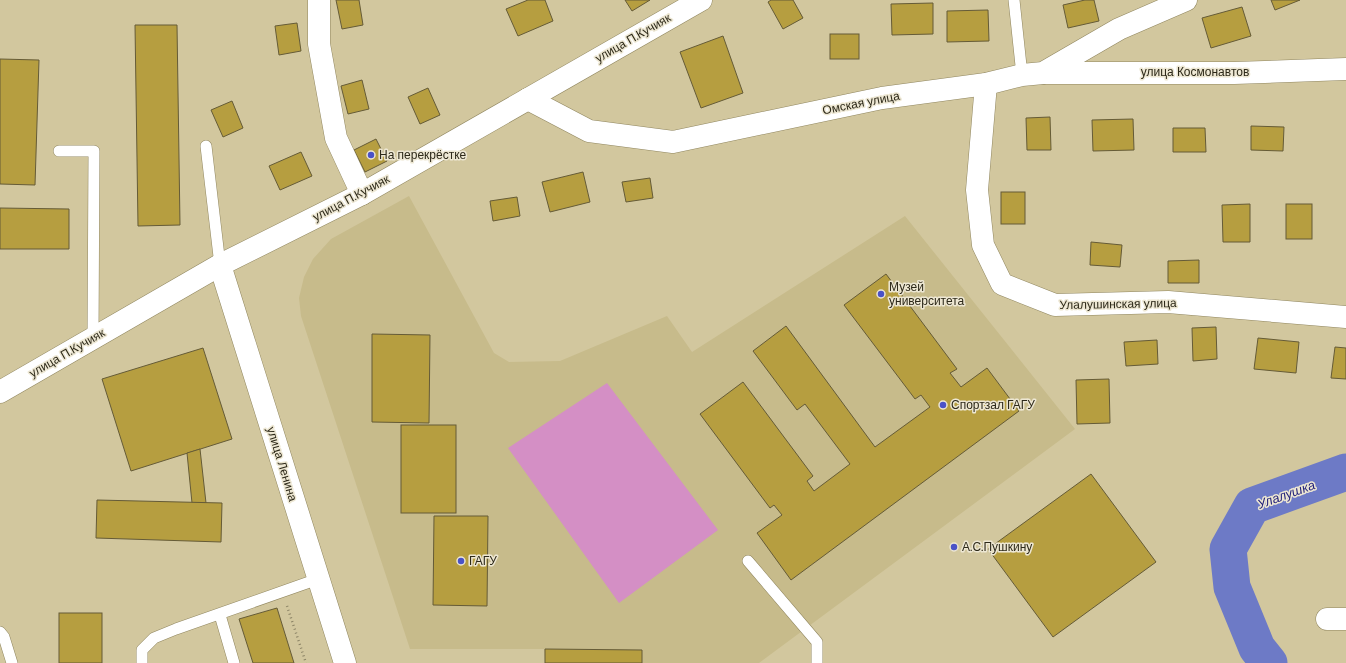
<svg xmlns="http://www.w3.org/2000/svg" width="1346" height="663" font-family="'DM Sans',sans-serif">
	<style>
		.built { fill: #c7bb8b }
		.green { fill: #d48fc5 }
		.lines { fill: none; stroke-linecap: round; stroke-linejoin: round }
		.river { stroke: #6d7ac6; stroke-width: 37 }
		.building { fill: #b69e40; stroke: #655b37 }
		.lane-casing { stroke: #90865f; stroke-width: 12 }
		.street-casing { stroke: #90865f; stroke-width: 23 }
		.secondary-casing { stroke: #90865f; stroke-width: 23 }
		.path { stroke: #8c8466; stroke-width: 2.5; stroke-dasharray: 1 3; stroke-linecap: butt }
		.lane { stroke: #fff; stroke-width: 11 }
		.street { stroke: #fff; stroke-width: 22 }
		.secondary { stroke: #fff; stroke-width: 22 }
		.poi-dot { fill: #4a52c7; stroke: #ede7d3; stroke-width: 1.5 }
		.labels { text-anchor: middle; stroke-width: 3; stroke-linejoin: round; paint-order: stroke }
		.street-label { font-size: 12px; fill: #2d2919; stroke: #ede7d3 }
		.poi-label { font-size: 12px; fill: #2d2919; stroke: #ede7d3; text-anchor: start }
		.water-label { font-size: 13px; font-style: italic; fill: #23227b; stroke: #ede7d3 }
	</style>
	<rect width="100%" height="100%" fill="#d2c79e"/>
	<path class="built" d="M409,196L494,353L509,362L560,361L667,316L692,352L905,216L1075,429L759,663H545L544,649H410L301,316L299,298L304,277L313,259L331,239Z"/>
	<path class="green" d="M607,383L718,530L619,603L508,448Z"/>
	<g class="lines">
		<path class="river" d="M1269,663L1257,648L1232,587L1228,549L1252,506L1346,472"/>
	</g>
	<g class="building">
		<path d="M336,0H359L363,25L342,29Z"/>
		<path d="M528,0H545L553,21L518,36L506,9Z"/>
		<path d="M625,0H650L632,11Z"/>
		<path d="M771,0H793L803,18L783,29L768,2Z"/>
		<path d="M1085,0H1094L1099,21L1068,28L1063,5Z"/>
		<path d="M1271,0H1300L1275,10Z"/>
		<path d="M933,3V34L892,35L891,4Z"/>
		<path d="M1242,7L1251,36L1211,48L1202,18Z"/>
		<path d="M988,10L989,41L947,42V11Z"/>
		<path d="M297,23L301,51L279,55L275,26Z"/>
		<path d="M135,25H177L180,225L138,226Z"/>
		<rect x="830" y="34" width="29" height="25"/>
		<path d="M723,36L743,93L701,108L680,52Z"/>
		<path d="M0,59L39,60L35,185L0,184Z"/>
		<path d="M362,80L369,109L348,114L341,86Z"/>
		<path d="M428,88L440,115L420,124L408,97Z"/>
		<path d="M232,101L243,128L223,137L211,110Z"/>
		<path d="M1050,117L1051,150H1027L1026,118Z"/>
		<path d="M1133,119L1134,150L1093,151L1092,120Z"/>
		<path d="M1251,126L1284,127L1283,151L1251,150Z"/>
		<path d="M1173,128H1205L1206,152H1173Z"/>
		<path d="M376,139L387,161L365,172L354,150Z"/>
		<path d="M301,152L312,176L280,190L269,166Z"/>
		<path d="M583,172L590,202L550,212L542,182Z"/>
		<path d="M650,178L653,198L626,202L622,182Z"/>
		<rect x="1001" y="192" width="24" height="32"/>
		<path d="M517,197L520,216L493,221L490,201Z"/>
		<path d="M1250,204V242H1223L1222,205Z"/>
		<rect x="1286" y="204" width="26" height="35"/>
		<path d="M0,208L69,209V249H0Z"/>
		<path d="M1091,242L1122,245L1120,267L1090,265Z"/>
		<path d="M1199,260V283H1168V261Z"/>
		<path d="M886,274L957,369L950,373L961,387L987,368L1019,411L791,580L757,533L782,515L774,505L770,508L700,414L743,382L813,476L807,481L814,491L850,464L805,404L797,410L753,351L786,326L875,447L930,407L921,395L915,399L844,305Z"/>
		<path d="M1216,327L1217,359L1193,361L1192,328Z"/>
		<path d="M372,334L430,335L429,423L372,422Z"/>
		<path d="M1258,338L1299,342L1296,373L1254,369Z"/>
		<path d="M1157,340L1158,364L1126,366L1124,342Z"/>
		<path d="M1335,347L1346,348V379L1331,378Z"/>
		<path d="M203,348L232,439L131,471L102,379Z"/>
		<path d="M1109,379L1110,423L1077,424L1076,380Z"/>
		<rect x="401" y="425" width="55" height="88"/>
		<path d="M200,449L206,503H192L187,453Z"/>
		<path d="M1091,474L1156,562L1053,637L988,549Z"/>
		<path d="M97,500L222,503L221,542L96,538Z"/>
		<path d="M434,516H488L487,606L433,605Z"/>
		<path d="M277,608L294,663H253L239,619Z"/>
		<rect x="59" y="613" width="43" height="50"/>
		<path d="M545,649L642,650V663H545Z"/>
	</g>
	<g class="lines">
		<defs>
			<g id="lane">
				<path d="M1014,0L1022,75"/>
				<path d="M206,146L220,265"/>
				<path d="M59,151H94L93,338"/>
				<path d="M748,561L817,642V663"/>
				<path d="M220,615L234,663"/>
				<path d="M0,632L4,637L12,663"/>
				<path d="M142,663V650L154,638L176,629L318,579"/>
			</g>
			<g id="street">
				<path d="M319,0V44L336,138L362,194"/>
				<path d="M1044,73H1234L1346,69"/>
				<path d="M986,84L977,190L983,245L1002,284L1055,305L1168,302L1346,317"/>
				<path d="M528,99L589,131L673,142L882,98L986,84L1022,75L1043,73L1119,29L1186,0"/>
				<path d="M0,392L220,265"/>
				<path d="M1327,619H1346"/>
			</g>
			<path id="secondary" d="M345,663L220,265L362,194L701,0"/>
		</defs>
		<use href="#lane" class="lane-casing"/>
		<use href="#street" class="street-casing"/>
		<use href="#secondary" class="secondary-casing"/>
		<path class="path" d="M287,606L306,663"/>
		<use href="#lane" class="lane"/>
		<use href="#street" class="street"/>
		<use href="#secondary" class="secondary"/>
	</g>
	<g class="poi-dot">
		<circle cx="371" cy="155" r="4"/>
		<circle cx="881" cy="294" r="4"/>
		<circle cx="943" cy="405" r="4"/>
		<circle cx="954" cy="547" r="4"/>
		<circle cx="461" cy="561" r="4"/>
	</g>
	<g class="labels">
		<g class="street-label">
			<text transform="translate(633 38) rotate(-30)" y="4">улица П.Кучияк</text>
			<text x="1195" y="76">улица Космонавтов</text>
			<text transform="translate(861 103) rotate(-11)" y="4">Омская улица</text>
			<text transform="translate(351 198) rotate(-28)" y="4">улица П.Кучияк</text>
			<text transform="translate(1118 304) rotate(-1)" y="4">Улалушинская улица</text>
			<text transform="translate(67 353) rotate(-30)" y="4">улица П.Кучияк</text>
			<text transform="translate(282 464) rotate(73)" y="4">улица Ленина</text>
		</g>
		<g class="poi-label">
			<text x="379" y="159">На перекрёстке</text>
			<text x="889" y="291">Музей<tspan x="889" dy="14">университета</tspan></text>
			<text x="951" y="409">Спортзал ГАГУ</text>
			<text x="962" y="551">А.С.Пушкину</text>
			<text x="469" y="565">ГАГУ</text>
		</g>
		<g class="water-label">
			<text transform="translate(1286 494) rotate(-20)" y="5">Улалушка</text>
		</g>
	</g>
</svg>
